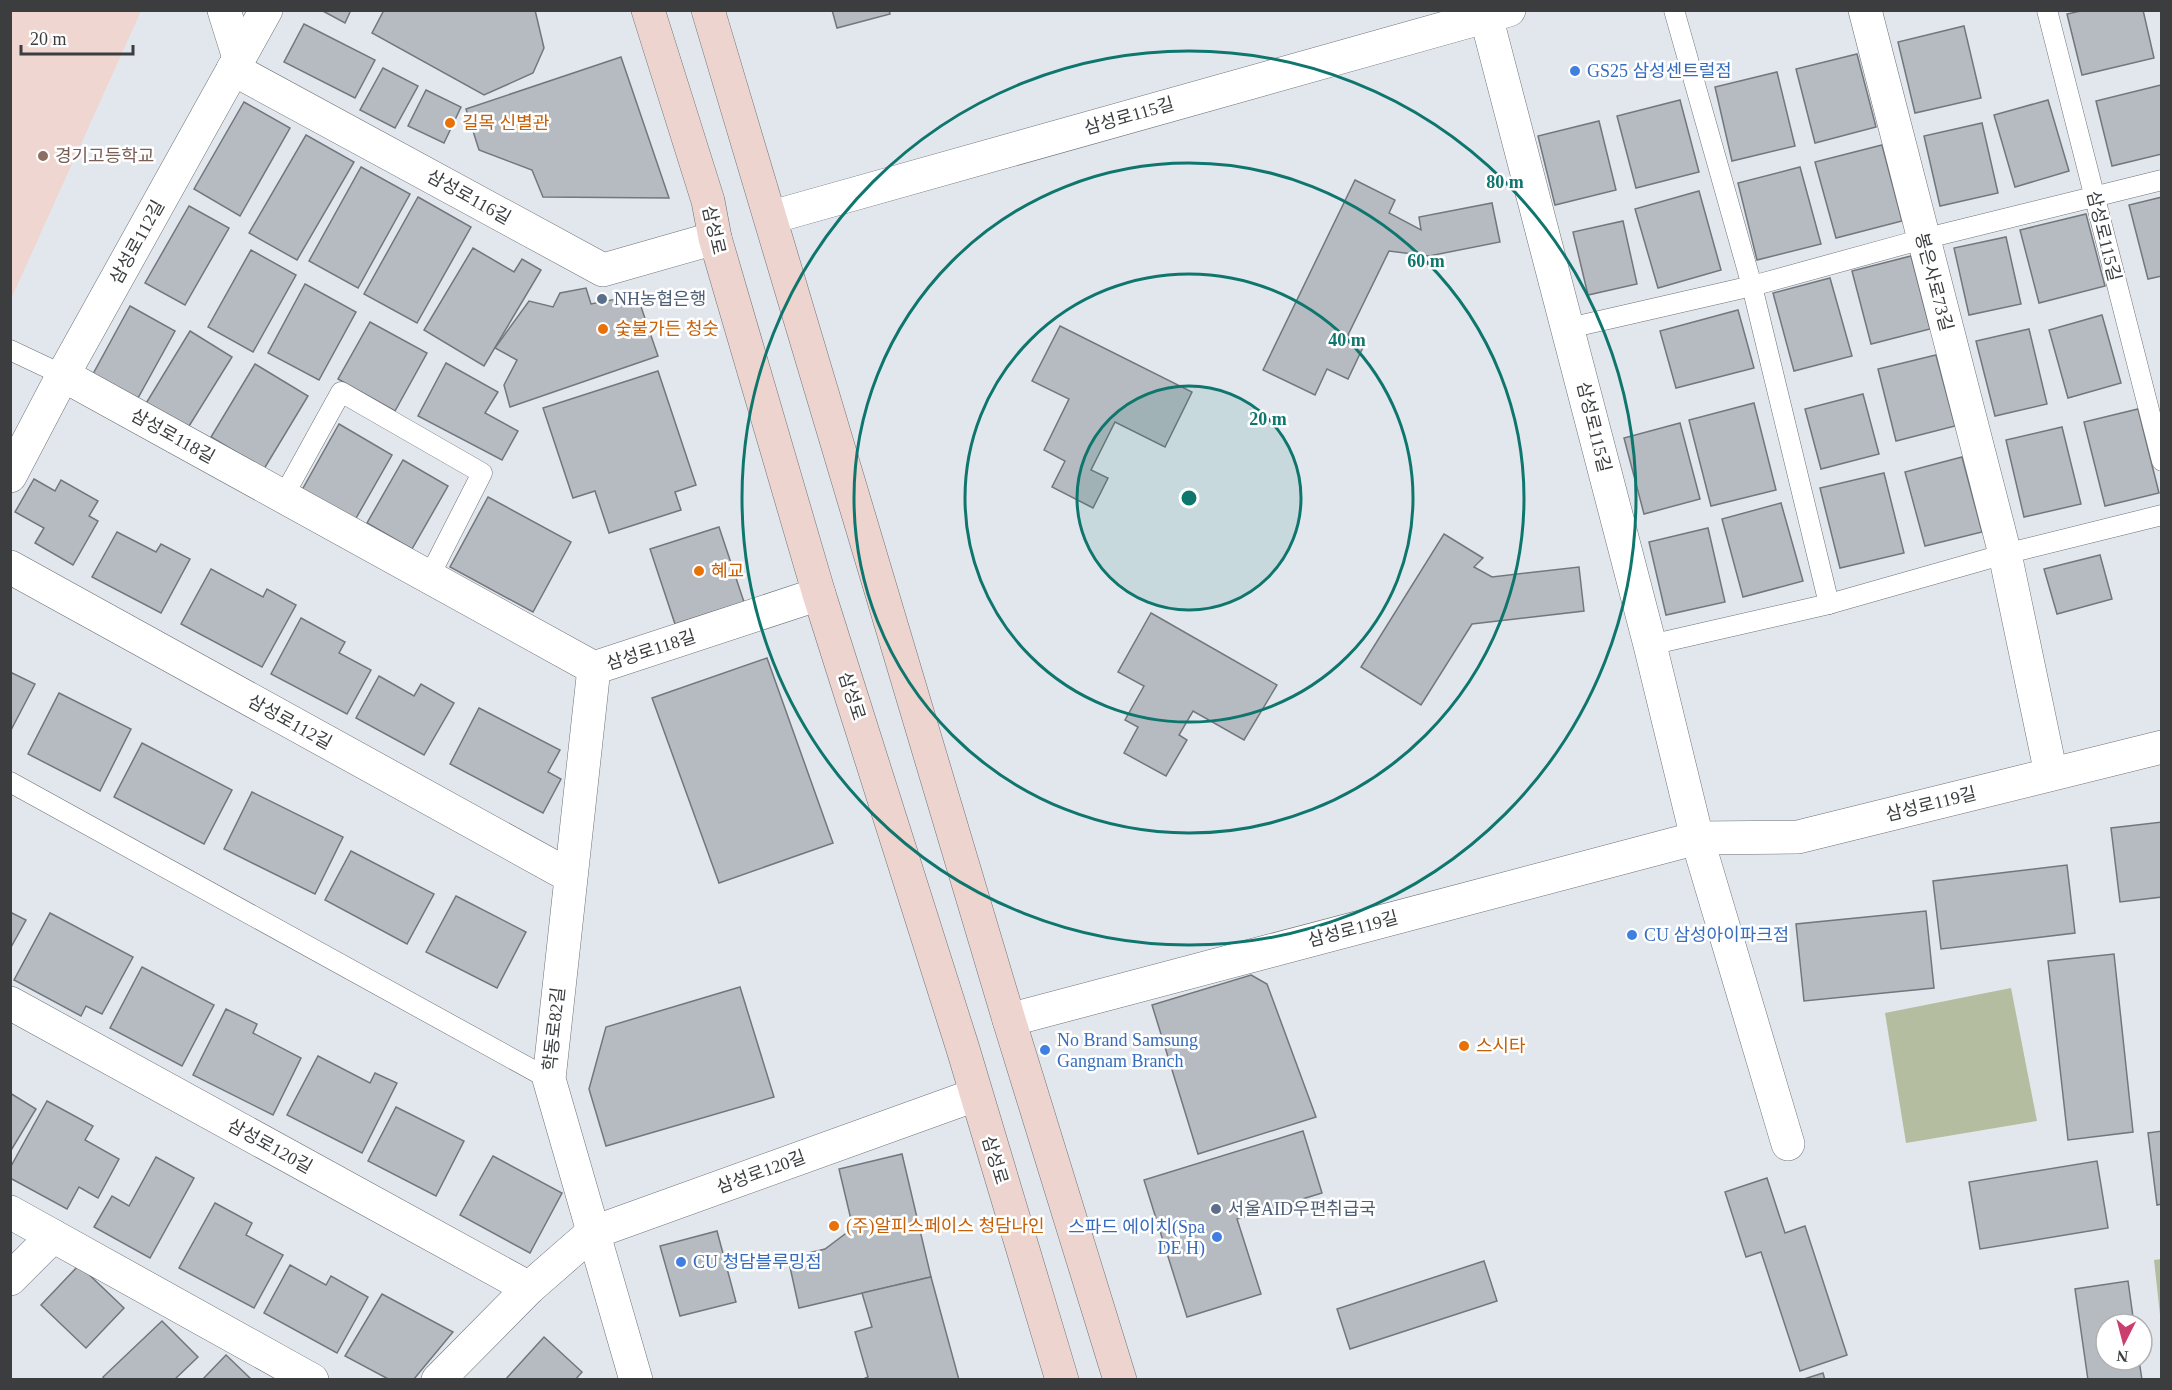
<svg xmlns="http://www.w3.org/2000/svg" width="2172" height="1390" font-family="'Times New Roman','Noto Sans KR',serif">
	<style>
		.education { fill: #f0d6d0 }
		.green { fill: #b4bd9f }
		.building { fill: #b6bbc1; stroke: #72777d; stroke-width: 1.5 }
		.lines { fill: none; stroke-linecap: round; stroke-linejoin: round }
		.service-casing { stroke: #6d7278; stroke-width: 21 }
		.minor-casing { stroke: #6d7278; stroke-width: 34 }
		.secondary-casing { stroke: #6d7278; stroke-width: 34 }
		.service { stroke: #fff; stroke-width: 20 }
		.minor { stroke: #fff; stroke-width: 33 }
		.secondary { stroke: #edd4ce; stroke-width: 33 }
		.ring { fill: none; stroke: #0f766e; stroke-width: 3 }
		.shop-dot { fill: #3f7fe0; stroke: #fff; stroke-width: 2 }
		.food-dot { fill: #e8710a; stroke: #fff; stroke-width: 2 }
		.education-dot { fill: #8d6e63; stroke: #fff; stroke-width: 2 }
		.service-dot { fill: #5c6f8a; stroke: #fff; stroke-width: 2 }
		.labels { text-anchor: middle; stroke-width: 5; stroke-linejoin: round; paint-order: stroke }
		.shop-label { font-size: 18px; fill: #366cbe; stroke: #fff; text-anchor: start }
		.street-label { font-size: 18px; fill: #3b3d3f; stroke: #fff }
		.food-label { font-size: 18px; fill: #c56008; stroke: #fff; text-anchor: start }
		.education-label { font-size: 18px; fill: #785e54; stroke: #fff; text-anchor: start }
		.service-label { font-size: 18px; fill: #4e5e75; stroke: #fff; text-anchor: start }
		.centre { fill: #0f766e; stroke: #fff; stroke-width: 3 }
		.ring-label { font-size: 18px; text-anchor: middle; font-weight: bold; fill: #0f766e; stroke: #fff; stroke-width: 5; stroke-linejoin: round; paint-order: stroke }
	</style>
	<rect width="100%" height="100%" fill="#e2e7ee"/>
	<path class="education" d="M11,10L141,11L11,299L10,11Z"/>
	<g class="green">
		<path d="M2011,988L2037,1121L1906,1143L1885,1013Z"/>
		<path d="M2161,1259H2162L2161,1324L2154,1260Z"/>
	</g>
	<g class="building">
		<path d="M321,10H351L345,23Z"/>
		<path d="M384,10H535L544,48L533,73L484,95L372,33Z"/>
		<path d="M832,10H889L890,14L837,28Z"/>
		<path d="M2085,10H2143L2154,58L2082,75L2067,14Z"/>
		<path d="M304,24L375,60L355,98L284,62Z"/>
		<path d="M1964,26L1981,98L1915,113L1898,42Z"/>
		<path d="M1857,54L1876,127L1815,143L1796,69Z"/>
		<path d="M621,57L669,198L543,197L532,170L479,150L466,109Z"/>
		<path d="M383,68L418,86L395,128L360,110Z"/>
		<path d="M1777,72L1795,146L1732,161L1715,87Z"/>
		<path d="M2161,85L2162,154L2112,166L2096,101Z"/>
		<path d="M426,90L461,107L444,143L408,126Z"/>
		<path d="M1680,100L1699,172L1636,188L1617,116Z"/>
		<path d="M2048,100L2069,171L2015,187L1994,115Z"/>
		<path d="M244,102L290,128L240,216L194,189Z"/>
		<path d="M1599,121L1616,190L1555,205L1538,136Z"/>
		<path d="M1982,123L1998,193L1940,206L1924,136Z"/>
		<path d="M306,135L354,162L297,260L249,233Z"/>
		<path d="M1882,145L1902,221L1836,238L1815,162Z"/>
		<path d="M361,167L410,194L358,288L309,261Z"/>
		<path d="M1800,167L1821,244L1757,260L1738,183Z"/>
		<path d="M1355,180L1395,200L1389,213L1421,230L1419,217L1492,203L1500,242L1429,256L1389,251L1348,335L1365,343L1348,379L1327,369L1315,395L1263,370Z"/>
		<path d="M1699,191L1721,270L1658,288L1635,209Z"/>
		<path d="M418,197L471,227L417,323L364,294Z"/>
		<path d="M2162,197V276L2148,279L2129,205Z"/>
		<path d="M189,206L229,228L185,305L145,283Z"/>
		<path d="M2086,214L2105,286L2039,303L2020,230Z"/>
		<path d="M1623,221L1637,284L1588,295L1573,232Z"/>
		<path d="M2006,237L2021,304L1969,315L1954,248Z"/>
		<path d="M473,248L514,272L522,259L541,270L484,366L424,330Z"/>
		<path d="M251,250L296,275L253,352L208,327Z"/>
		<path d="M1911,256L1930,329L1871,344L1852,271Z"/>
		<path d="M1830,278L1852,356L1794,371L1773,293Z"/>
		<path d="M305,284L356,312L319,380L268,353Z"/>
		<path d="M586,288L591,304L637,295L658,356L510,407L504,385L517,360L495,348L529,301L553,307L560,293Z"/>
		<path d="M130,306L175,331L138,398L93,374Z"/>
		<path d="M1738,310L1754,368L1676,388L1660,331Z"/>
		<path d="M2102,315L2121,383L2068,398L2049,330Z"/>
		<path d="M370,322L427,353L395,411L338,379Z"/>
		<path d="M1060,326L1192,392L1165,447L1115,422L1091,470L1108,478L1093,508L1052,487L1065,461L1044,450L1069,399L1032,381Z"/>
		<path d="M2029,329L2047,404L1995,416L1976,341Z"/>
		<path d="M190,331L232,357L186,431L145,405Z"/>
		<path d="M1936,355L1955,426L1896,441L1878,369Z"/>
		<path d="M446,363L498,392L485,413L518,431L502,460L418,416Z"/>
		<path d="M255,364L308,396L264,469L211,437Z"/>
		<path d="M658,371L696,485L675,492L681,510L609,533L595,491L573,498L543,408Z"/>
		<path d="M1863,394L1879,454L1821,469L1805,409Z"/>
		<path d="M1754,403L1776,490L1711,506L1689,420Z"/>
		<path d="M2138,409L2159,493L2105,506L2084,422Z"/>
		<path d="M1680,423L1700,499L1644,514L1624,438Z"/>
		<path d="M339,424L392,455L355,520L302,490Z"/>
		<path d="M2062,427L2081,504L2024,517L2006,440Z"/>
		<path d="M1962,457L1982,532L1925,546L1905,472Z"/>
		<path d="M403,460L448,486L412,549L367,523Z"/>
		<path d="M1884,473L1904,553L1840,568L1820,488Z"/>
		<path d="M34,479L55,491L61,480L98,501L89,516L98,521L73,565L35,543L44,528L15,512Z"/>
		<path d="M488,497L571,542L533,612L450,567Z"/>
		<path d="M1781,503L1803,581L1743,597L1722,519Z"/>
		<path d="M719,527L744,602L675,624L650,549Z"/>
		<path d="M1708,528L1725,602L1666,615L1649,542Z"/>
		<path d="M117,532L156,552L161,544L190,559L161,613L92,577Z"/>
		<path d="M1444,534L1483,558L1474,567L1492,577L1579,567L1584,611L1472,624L1421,705L1361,667Z"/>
		<path d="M2100,555L2112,599L2057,614L2044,569Z"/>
		<path d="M211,569L263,597L267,589L296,605L262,667L181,624Z"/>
		<path d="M1151,613L1277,685L1244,740L1193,711L1179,735L1187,740L1166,776L1124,753L1138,727L1125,720L1144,686L1118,672Z"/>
		<path d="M301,618L345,642L339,653L371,670L347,714L271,674Z"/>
		<path d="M767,658L833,843L719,883L652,698Z"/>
		<path d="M10,672L35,684L10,732Z"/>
		<path d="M379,676L414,696L421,684L454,703L424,755L356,718Z"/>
		<path d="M59,693L131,729L100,791L28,754Z"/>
		<path d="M479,708L560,750L548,772L561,779L543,813L450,764Z"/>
		<path d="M142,743L232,790L204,844L114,797Z"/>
		<path d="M252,792L343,837L315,894L224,849Z"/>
		<path d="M2162,822V897L2120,902L2111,828Z"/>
		<path d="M351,851L434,894L407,944L325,900Z"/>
		<path d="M2067,865L2075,933L1941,949L1933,881Z"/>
		<path d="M456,896L526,932L497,988L426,952Z"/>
		<path d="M1926,911L1934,988L1804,1001L1796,924Z"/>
		<path d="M10,912L26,920L10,949Z"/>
		<path d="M50,913L133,957L102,1014L86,1006L81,1016L14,980Z"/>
		<path d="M2114,954L2133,1132L2068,1140L2048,961Z"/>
		<path d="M142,967L214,1005L182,1066L110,1028Z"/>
		<path d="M1251,975L1267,984L1316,1117L1198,1154L1152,1005Z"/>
		<path d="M740,987L774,1097L606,1146L589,1089L606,1027Z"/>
		<path d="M226,1009L257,1024L253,1033L301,1058L273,1115L193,1075Z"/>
		<path d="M318,1056L370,1083L375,1073L397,1083L362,1153L287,1115Z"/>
		<path d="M10,1093L36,1109L10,1152Z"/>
		<path d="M47,1101L93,1126L85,1140L119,1159L98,1198L79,1187L67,1209L10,1178V1168Z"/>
		<path d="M396,1107L464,1141L436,1196L368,1161Z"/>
		<path d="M1303,1131L1322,1193L1237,1219L1261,1294L1187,1317L1144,1180Z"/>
		<path d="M2162,1131V1204L2157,1205L2148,1133Z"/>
		<path d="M902,1154L931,1277L799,1308L788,1258L825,1249L853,1228L839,1169Z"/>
		<path d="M493,1156L562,1193L530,1253L460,1215Z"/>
		<path d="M156,1157L194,1178L150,1258L94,1227L112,1196L129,1206Z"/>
		<path d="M2097,1161L2108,1228L1980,1249L1969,1182Z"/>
		<path d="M1767,1178L1785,1233L1805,1226L1847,1355L1800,1371L1761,1252L1746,1257L1725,1192Z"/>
		<path d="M215,1203L252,1223L246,1235L283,1255L254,1308L179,1268Z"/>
		<path d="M717,1231L736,1302L680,1316L660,1246Z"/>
		<path d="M1484,1261L1497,1301L1350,1349L1337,1309Z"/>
		<path d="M79,1265L124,1308L86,1348L41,1305Z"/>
		<path d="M290,1265L326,1285L331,1276L368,1297L337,1353L264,1313Z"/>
		<path d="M931,1277L959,1380H861L868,1377L855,1332L872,1327L862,1293Z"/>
		<path d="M2128,1281L2134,1324H2106V1360H2139L2142,1380H2088L2075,1289Z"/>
		<path d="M382,1294L453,1332L414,1379L390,1380L345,1356Z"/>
		<path d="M162,1321L198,1357L174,1380H105L103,1377Z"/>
		<path d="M544,1337L582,1372L575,1380H505Z"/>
		<path d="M226,1355L252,1380H202Z"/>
		<path d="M1823,1373L1825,1380H1801Z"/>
	</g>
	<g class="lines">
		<defs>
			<g id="service">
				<path d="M1674,10L1752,286L1829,604"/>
				<path d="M2047,10L2162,461"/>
				<path d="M1569,328L1752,286L1923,239L2162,180"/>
				<path d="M10,350L63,375"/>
				<path d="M283,497L341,392L482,473L429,577"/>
				<path d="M1650,645L1829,604L2005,554L2162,515"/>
				<path d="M10,782L549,1079"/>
			</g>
			<g id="minor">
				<path d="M224,10L239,58"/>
				<path d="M1865,10L2005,554L2051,774"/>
				<path d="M1486,16L1650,645L1697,838L1788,1144"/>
				<path d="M233,69L603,270L715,238"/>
				<path d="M772,217L1509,10"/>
				<path d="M63,375L594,668L819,594"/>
				<path d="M10,476L63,375L266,10"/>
				<path d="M10,567L570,876"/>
				<path d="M594,668L549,1079L636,1380"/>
				<path d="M10,1003L529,1288"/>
				<path d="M1009,1020L1697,838L1798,837L2162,747"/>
				<path d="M10,1212L312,1380"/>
				<path d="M10,1279L53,1236"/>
				<path d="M438,1380L529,1288L592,1233L975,1095"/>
			</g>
			<g id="secondary">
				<path d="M648,10L708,201L715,238L819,594L963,1049L1062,1380"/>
				<path d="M708,10L1009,1020L1120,1380"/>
			</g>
		</defs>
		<use href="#service" class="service-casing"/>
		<use href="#minor" class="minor-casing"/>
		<use href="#secondary" class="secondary-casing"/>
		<use href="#service" class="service"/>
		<use href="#minor" class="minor"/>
		<use href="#secondary" class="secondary"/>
	</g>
	<circle cx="1189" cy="498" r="112" fill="#0f766e" fill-opacity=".12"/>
	<g class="ring">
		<circle cx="1189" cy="498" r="112"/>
		<circle cx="1189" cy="498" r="224"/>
		<circle cx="1189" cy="498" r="335"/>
		<circle cx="1189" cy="498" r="447"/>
	</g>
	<g class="shop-dot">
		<circle cx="1575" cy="71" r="6"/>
		<circle cx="1632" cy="935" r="6"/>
		<circle cx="1045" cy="1050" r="6"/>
		<circle cx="1217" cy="1237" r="6"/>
		<circle cx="681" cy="1262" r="6"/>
	</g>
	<g class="food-dot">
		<circle cx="450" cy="123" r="6"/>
		<circle cx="603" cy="329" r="6"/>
		<circle cx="699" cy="571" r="6"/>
		<circle cx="1464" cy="1046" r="6"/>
		<circle cx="834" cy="1226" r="6"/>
	</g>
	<circle class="education-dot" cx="43" cy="156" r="6"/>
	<g class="service-dot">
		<circle cx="602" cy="299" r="6"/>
		<circle cx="1216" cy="1209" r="6"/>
	</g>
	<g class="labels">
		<g class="shop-label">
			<text x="1587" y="77">GS25 삼성센트럴점</text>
			<text x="1644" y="941">CU 삼성아이파크점</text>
			<text x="1057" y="1046">No Brand Samsung<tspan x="1057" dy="21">Gangnam Branch</tspan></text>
			<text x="1205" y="1233" text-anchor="end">스파드 에이치(Spa<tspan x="1205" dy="21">DE H)</tspan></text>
			<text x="693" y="1268">CU 청담블루밍점</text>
		</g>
		<g class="street-label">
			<text transform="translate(1129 116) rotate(-16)" y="6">삼성로115길</text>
			<text transform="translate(469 197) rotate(29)" y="6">삼성로116길</text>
			<text transform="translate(714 230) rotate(77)" y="6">삼성로</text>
			<text transform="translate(2104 236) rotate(76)" y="6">삼성로115길</text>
			<text transform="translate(137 242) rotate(-61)" y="6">삼성로112길</text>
			<text transform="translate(1934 282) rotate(75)" y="6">봉은사로73길</text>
			<text transform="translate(1594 427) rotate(76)" y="6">삼성로115길</text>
			<text transform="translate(173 436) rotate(29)" y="6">삼성로118길</text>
			<text transform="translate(651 650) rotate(-18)" y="6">삼성로118길</text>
			<text transform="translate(852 696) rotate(72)" y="6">삼성로</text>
			<text transform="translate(290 722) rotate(29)" y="6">삼성로112길</text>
			<text transform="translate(1931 804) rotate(-14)" y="6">삼성로119길</text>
			<text transform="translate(1353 929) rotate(-15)" y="6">삼성로119길</text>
			<text transform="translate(554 1029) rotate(-84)" y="6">학동로82길</text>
			<text transform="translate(270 1146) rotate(29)" y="6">삼성로120길</text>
			<text transform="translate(995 1160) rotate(73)" y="6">삼성로</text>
			<text transform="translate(761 1172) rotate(-20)" y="6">삼성로120길</text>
		</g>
		<g class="food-label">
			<text x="462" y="129">길목 신별관</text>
			<text x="615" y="335">숯불가든 청숫</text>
			<text x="711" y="577">혜교</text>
			<text x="1476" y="1052">스시타</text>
			<text x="846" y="1232">(주)알피스페이스 청담나인</text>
		</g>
		<g class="education-label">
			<text x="55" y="162">경기고등학교</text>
		</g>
		<g class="service-label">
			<text x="614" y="305">NH농협은행</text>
			<text x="1228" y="1215">서울AID우편취급국</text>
		</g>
	</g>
	<circle cx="1189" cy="498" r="9" class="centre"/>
	<g class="ring-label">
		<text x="1505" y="188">80 m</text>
		<text x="1426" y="267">60 m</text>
		<text x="1347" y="346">40 m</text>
		<text x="1268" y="425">20 m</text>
	</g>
	<rect width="2172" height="1390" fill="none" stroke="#3b3d3f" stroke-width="24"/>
	<g transform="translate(2124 1342) rotate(186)"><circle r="28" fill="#ffffff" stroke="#b1b1b2" stroke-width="1.5"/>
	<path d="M0-4.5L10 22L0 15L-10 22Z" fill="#cb3f6f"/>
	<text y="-9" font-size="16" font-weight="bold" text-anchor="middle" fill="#3b3d3f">N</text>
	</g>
	<path d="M21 45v9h112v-9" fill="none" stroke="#3b3d3f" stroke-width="3"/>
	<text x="30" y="45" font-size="18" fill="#3b3d3f" stroke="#ffffff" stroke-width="4.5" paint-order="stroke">20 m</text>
</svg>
